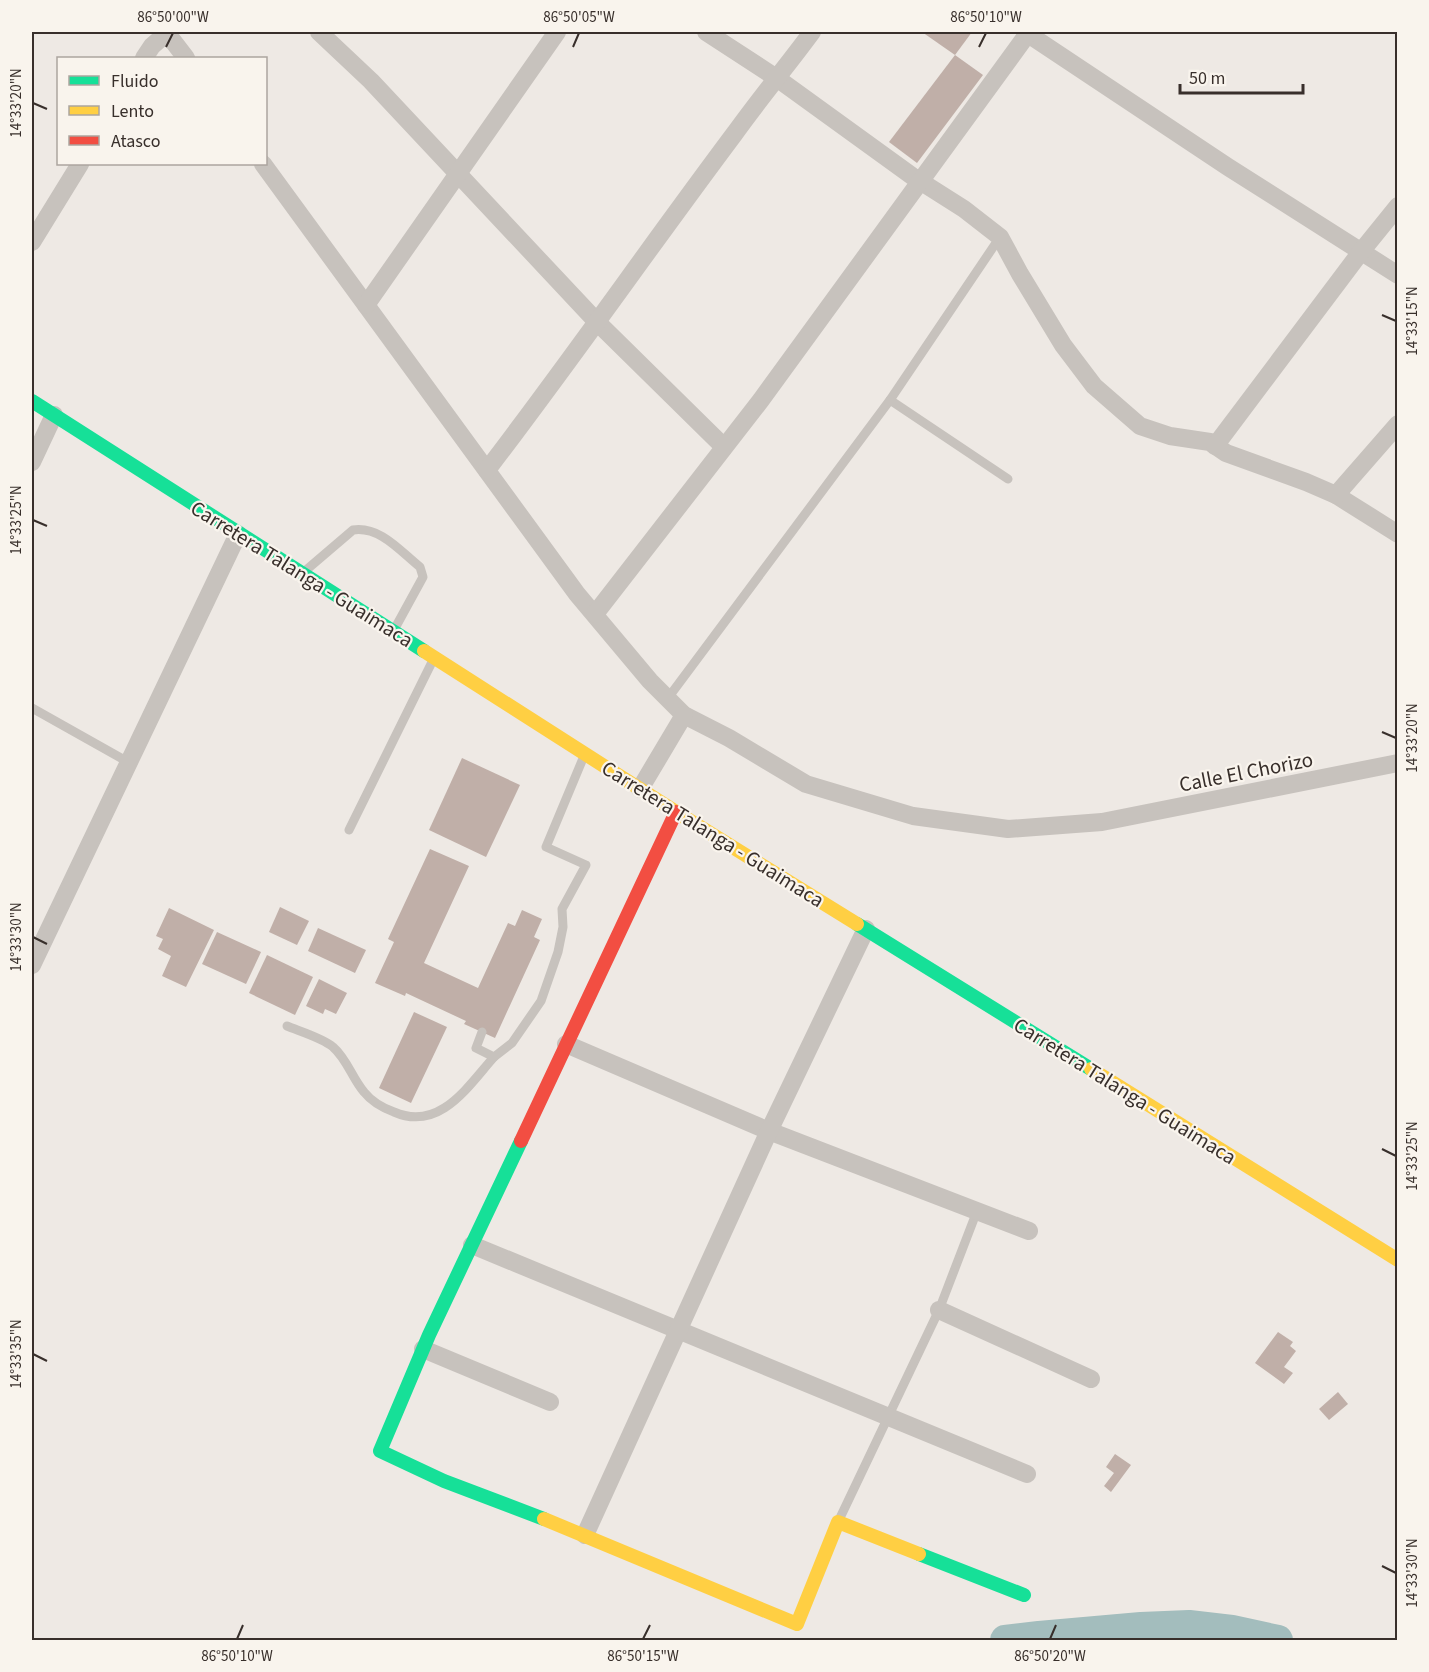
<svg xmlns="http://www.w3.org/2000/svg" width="1429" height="1672" font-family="'Source Sans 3',sans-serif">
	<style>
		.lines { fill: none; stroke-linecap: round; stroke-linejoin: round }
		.river { stroke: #a3bdbd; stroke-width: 30 }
		.building { fill: #c0afa8 }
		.lane { stroke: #c7c2bd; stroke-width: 9 }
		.street { stroke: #c7c2bd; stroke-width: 18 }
		.fast { stroke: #16e098; stroke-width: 14 }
		.slow { stroke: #ffcf43; stroke-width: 14 }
		.jam { stroke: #f24e42; stroke-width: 14 }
		.ticks { fill: none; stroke: #382f2b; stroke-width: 2 }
		.labels { text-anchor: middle; stroke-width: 4.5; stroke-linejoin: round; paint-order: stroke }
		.street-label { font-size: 21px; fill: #382f2b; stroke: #f9f4ed }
		.neatline { fill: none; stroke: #382f2b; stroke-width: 2 }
		.ticks-label { font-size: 15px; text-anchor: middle; fill: #382f2b }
	</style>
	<rect width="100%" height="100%" fill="#eee9e4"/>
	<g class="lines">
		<path class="river" d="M1005,1640L1039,1636L1141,1627L1189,1625L1232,1630L1278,1640"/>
	</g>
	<g class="building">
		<path d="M922,32H972L955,55Z"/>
		<path d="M955,55L983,75L917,163L889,142Z"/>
		<path d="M462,758L520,785L486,857L429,830Z"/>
		<path d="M430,849L469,866L424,963L478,988L508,923L515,926L522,910L542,919L534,937L540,940L495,1038L464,1024L466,1021L406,993L405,996L375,983L394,942L388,939Z"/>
		<path d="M280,907L309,921L297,945L269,932Z"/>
		<path d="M169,908L214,930L186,987L162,976L171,956L158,949L163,939L156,936Z"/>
		<path d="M318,928L366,950L355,973L308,951Z"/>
		<path d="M217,932L261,952L246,984L202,964Z"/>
		<path d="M267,955L313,977L295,1015L249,993Z"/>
		<path d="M319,979L347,993L336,1014L325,1009L323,1014L306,1006Z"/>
		<path d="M414,1012L447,1027L411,1103L379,1088Z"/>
		<path d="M1278,1332L1293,1342L1290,1346L1296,1351L1284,1367L1293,1373L1284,1384L1255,1363Z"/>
		<path d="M1338,1392L1348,1404L1329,1420L1319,1409Z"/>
		<path d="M1115,1454L1131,1465L1111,1492L1104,1486L1114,1473L1106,1467Z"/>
	</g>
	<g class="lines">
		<g class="lane">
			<path d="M890,400L1000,237"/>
			<path d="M305,571L353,530C380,526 400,551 420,567L423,577L394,630"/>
			<path d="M668,698L890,400L1008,479"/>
			<path d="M32,708L128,762"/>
			<path d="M349,830L433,660"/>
			<path d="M287,1026C299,1031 323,1038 333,1047C347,1059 352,1078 364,1092C372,1102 383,1108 394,1112C440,1132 468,1086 494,1057"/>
			<path d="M482,1032L476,1048L494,1057L512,1043L541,1001L558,952L563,927L562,909L586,865L546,847L584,756"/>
			<path d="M839,1520L939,1310L977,1211"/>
		</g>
		<g class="street">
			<path d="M166,32L186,58"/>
			<path d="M319,32L371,81L597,322L724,447"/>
			<path d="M706,32L778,79L912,176L964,209L1000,237L1020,274L1063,345L1094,386L1140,426L1170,436L1210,442L1226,453L1306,482L1336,495L1398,534"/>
			<path d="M1025,32L1228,167L1398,275"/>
			<path d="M144,58L152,46L168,32"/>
			<path d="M263,164L577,594L650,681L684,715L729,738L806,784L913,816L1008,829L1102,822L1398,763"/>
			<path d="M32,242L80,164"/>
			<path d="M366,305L557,32"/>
			<path d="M1215,446L1360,253L1398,206"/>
			<path d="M32,462L54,415"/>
			<path d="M487,470C572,359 651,245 735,133C760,98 787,66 812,32"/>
			<path d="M1336,495L1398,424"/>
			<path d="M595,614L761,400L1029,32"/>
			<path d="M640,789L684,715"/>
			<path d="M32,965L238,534"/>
			<path d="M566,1044L769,1131L1029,1231"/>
			<path d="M472,1245L1027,1474"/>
			<path d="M939,1310L1091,1379"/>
			<path d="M423,1349L550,1402"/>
			<path d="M585,1535L769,1131L866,929"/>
		</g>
		<g class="fast">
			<path d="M32,401L424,651"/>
			<path d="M857,924L1091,1069"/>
			<path d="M521,1141L429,1335L380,1451L444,1481L544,1519"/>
			<path d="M919,1554L1024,1595"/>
		</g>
		<g class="slow">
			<path d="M424,651L676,812L857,924"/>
			<path d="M1091,1069L1398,1260"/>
			<path d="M544,1519L797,1624L838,1522L919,1554"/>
		</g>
		<path class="jam" d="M521,1141L676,812"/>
	</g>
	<path class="ticks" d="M166,47L173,33M573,47L579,33M979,47L986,33M33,103L47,109M1382,315L1396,321M33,520L47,526M1382,732L1396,738M33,937L47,944M1382,1149L1396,1156M33,1354L47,1361M1382,1566L1396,1573M237,1639L243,1625M643,1639L650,1625M1050,1639L1056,1625"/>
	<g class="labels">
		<g class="street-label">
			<text transform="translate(302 574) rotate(32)" y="7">Carretera Talanga - Guaimaca</text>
			<text transform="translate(1246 772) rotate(-11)" y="7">Calle El Chorizo</text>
			<text transform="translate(713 834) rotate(32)" y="7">Carretera Talanga - Guaimaca</text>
			<text transform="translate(1125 1091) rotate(32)" y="7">Carretera Talanga - Guaimaca</text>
		</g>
	</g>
	<rect width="1429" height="1672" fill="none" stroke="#f9f4ed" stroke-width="66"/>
	<rect x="57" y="57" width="210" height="108" fill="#f9f4ed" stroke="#aca59f" stroke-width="1.5"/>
	<rect x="69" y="76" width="30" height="9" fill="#16e098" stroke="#aca59f" stroke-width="1.5"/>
	<text x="111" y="87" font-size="18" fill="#382f2b">Fluido</text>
	<rect x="69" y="106" width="30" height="9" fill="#ffcf43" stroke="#aca59f" stroke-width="1.5"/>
	<text x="111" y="117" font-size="18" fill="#382f2b">Lento</text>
	<rect x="69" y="136" width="30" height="9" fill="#f24e42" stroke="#aca59f" stroke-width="1.5"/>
	<text x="111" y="147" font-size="18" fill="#382f2b">Atasco</text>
	<path d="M1180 84v9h123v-9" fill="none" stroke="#382f2b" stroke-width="3"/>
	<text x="1189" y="84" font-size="18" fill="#382f2b" stroke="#f9f4ed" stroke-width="4.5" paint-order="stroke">50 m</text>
	<rect x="33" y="33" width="1363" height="1606" class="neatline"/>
	<g class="ticks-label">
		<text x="173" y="22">86°50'00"W</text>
		<text x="579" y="22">86°50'05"W</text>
		<text x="986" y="22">86°50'10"W</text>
		<text transform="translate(16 103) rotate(-90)" y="5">14°33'20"N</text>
		<text transform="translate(1412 321) rotate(-90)" y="5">14°33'15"N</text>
		<text transform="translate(16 520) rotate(-90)" y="5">14°33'25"N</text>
		<text transform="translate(1412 738) rotate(-90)" y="5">14°33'20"N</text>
		<text transform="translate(16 937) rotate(-90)" y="5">14°33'30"N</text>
		<text transform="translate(1412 1156) rotate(-90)" y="5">14°33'25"N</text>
		<text transform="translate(16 1354) rotate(-90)" y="5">14°33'35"N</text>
		<text transform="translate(1412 1573) rotate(-90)" y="5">14°33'30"N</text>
		<text x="237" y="1661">86°50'10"W</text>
		<text x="643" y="1661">86°50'15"W</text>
		<text x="1050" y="1661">86°50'20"W</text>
	</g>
</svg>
